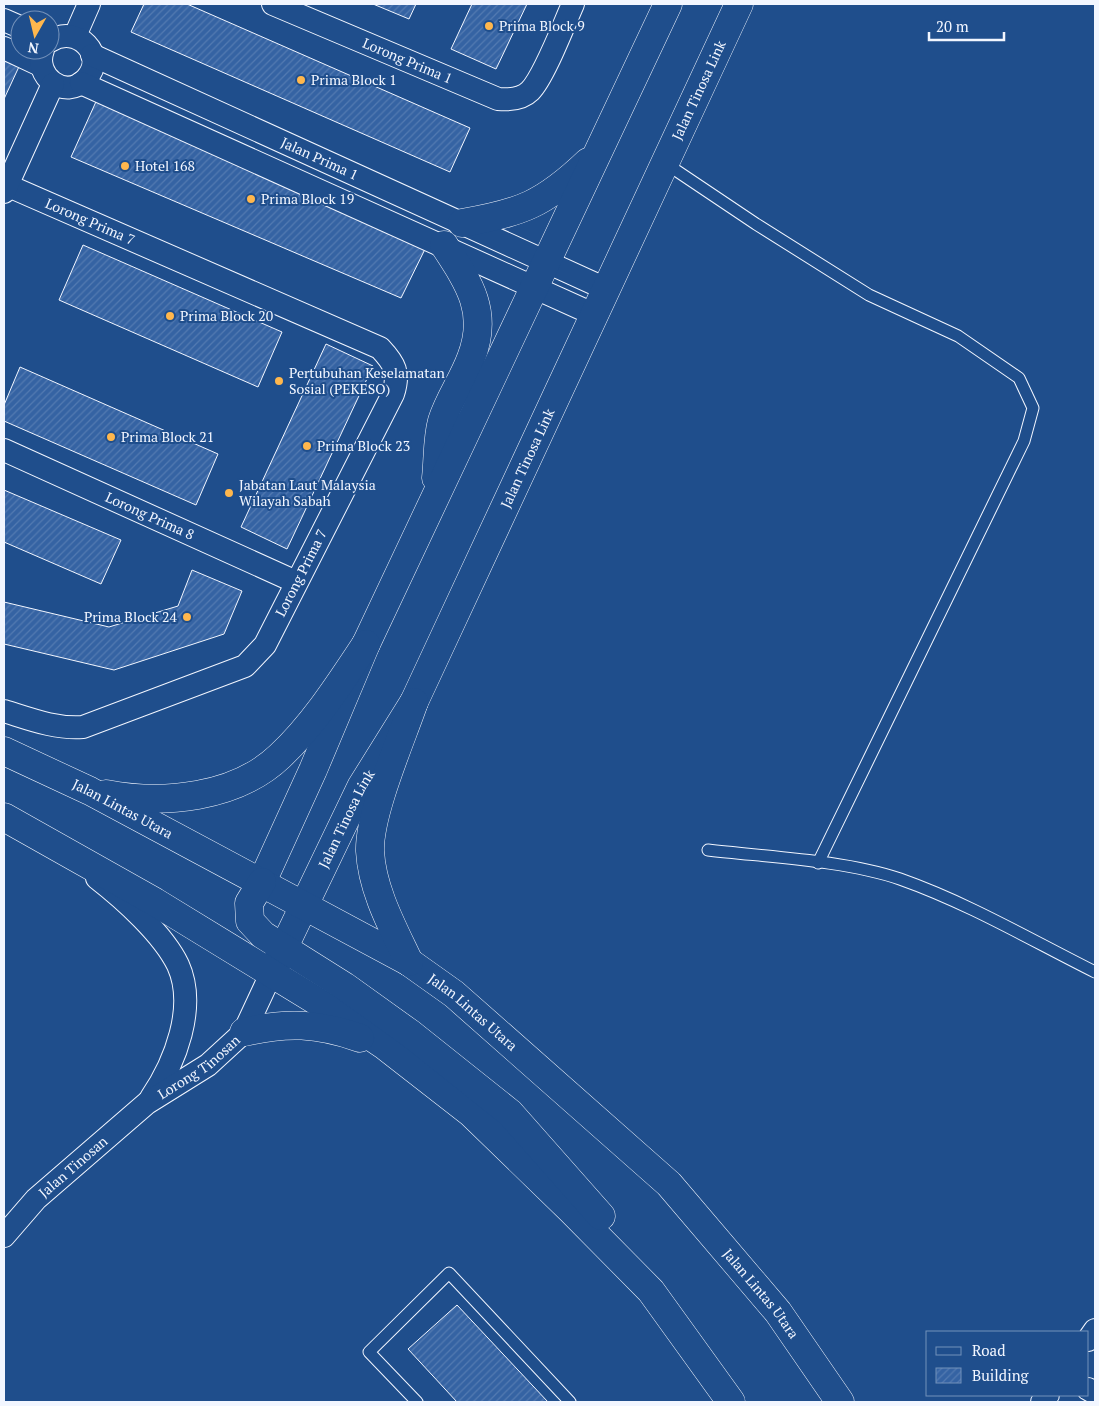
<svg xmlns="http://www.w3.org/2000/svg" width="1099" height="1406" font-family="'PT Serif',serif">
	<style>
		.building { fill: url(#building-hatch); stroke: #f2f6ff }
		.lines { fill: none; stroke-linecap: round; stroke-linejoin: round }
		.service-casing { stroke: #f2f6ff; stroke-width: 13 }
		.minor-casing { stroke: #f2f6ff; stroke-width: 24 }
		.secondary-casing { stroke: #f2f6ff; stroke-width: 29 }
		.primary-casing { stroke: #f2f6ff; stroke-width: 29 }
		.service { stroke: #1f4e8c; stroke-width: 11 }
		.minor { stroke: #1f4e8c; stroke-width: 22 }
		.secondary { stroke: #1f4e8c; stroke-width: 28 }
		.primary { stroke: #1f4e8c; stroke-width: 28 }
		.poi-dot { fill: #ffb74d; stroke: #1f4e8c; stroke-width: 2 }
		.labels { text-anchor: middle; stroke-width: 4; stroke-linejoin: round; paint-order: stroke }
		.poi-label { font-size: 14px; fill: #f2f6ff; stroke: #1f4e8c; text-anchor: start }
		.street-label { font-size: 14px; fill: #f2f6ff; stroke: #1f4e8c }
	</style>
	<defs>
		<pattern id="building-hatch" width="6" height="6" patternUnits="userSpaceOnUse" patternTransform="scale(1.25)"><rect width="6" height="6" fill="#3563a3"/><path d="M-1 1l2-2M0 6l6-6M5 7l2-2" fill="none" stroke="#537ab1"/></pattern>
	</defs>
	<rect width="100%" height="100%" fill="#1f4e8c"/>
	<g class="building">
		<path d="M144,4H187L470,128L450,172L131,32Z"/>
		<path d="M373,4H416L409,19Z"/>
		<path d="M472,4H527L496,69L451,49Z"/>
		<path d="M4,50L23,58L4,99Z"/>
		<path d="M99,95L429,241L401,298L71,157Z"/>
		<path d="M83,245L282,332L258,387L59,300Z"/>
		<path d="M326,344L373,366L287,549L241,527Z"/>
		<path d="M20,367L218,454L196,505L4,421V405Z"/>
		<path d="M4,490L121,540L101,584L4,542Z"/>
		<path d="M192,570L242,591L224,634L114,670L4,644V602L109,627L178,606Z"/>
		<path d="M457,1305L548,1402H457L408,1349Z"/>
	</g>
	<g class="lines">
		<defs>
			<g id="service">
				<path d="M665,163L756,224L869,295L958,336L1019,378L1033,408L1024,441L818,863"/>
				<path d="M708,850C767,857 844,860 900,879C968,903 1031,940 1095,972"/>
				<path d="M417,1402L369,1352L449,1273L570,1402"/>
			</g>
			<g id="minor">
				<path id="s1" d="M273,4L498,99C509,100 522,99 530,91C544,77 564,24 573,4"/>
				<path d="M4,20L20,27"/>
				<path d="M75,36L89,4"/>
				<path d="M4,48L40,65"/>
				<path d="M43,50C33,76 65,101 86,79C108,55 77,24 50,41"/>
				<path id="s2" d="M92,55L606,289"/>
				<path d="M81,83L593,314"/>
				<path id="s3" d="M4,184L380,348C395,364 400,373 393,394L265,645L245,666L83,727C55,729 30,719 4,711"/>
				<path d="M4,192L53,84"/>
				<path id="s4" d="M4,450L296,582"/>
				<path d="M97,878C124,899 163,934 178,965C197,1007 175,1063 151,1098"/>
				<path id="s5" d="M4,1236L36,1199L147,1103L208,1065L244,1032L271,974"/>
				<path d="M1088,1340L1095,1330"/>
				<path d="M1088,1389L1095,1393"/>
				<path d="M1042,1402L1048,1395"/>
			</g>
			<g id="secondary">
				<path d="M462,223C521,213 544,204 588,162"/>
				<path d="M436,478C438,460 437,439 442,421C449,399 463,380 471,358C489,312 469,283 444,245"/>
				<path d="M262,882L313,770L366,644L668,4"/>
				<path id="s6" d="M273,970L361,787L414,702L739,4"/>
			</g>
			<g id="primary">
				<path id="s7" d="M4,751L90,791L409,962L454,994L669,1184L778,1312L840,1402"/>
				<path d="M106,794C163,805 236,798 280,756C314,724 340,683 366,644"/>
				<path d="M4,817L155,902L333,1011L385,1046L471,1113L571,1210L651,1291L731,1402"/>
				<path d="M262,882L249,903L250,921L263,935L344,986L411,1034L510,1113L601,1216"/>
				<path d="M409,962C393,928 372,890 370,851C369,813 401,740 414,702"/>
				<path d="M244,1032C287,1022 317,1023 360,1038"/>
			</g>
		</defs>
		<use href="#service" class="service-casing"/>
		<use href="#minor" class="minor-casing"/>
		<use href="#secondary" class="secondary-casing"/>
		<use href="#primary" class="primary-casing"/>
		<use href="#service" class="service"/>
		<use href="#minor" class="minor"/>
		<use href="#secondary" class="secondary"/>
		<use href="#primary" class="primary"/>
	</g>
	<g class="poi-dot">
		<circle cx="489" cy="26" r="5"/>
		<circle cx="301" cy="80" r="5"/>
		<circle cx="125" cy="166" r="5"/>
		<circle cx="251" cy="199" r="5"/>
		<circle cx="170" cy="316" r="5"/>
		<circle cx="279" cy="381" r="5"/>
		<circle cx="111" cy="437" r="5"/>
		<circle cx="307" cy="446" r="5"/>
		<circle cx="229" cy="493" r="5"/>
		<circle cx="187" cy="617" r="5"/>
	</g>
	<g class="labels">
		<g class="poi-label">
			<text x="499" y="31">Prima Block 9</text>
			<text x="311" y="85">Prima Block 1</text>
			<text x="135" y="171">Hotel 168</text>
			<text x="261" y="204">Prima Block 19</text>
			<text x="180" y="321">Prima Block 20</text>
			<text x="289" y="378">Pertubuhan Keselamatan<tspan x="289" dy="16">Sosial (PEKESO)</tspan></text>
			<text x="121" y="442">Prima Block 21</text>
			<text x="317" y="451">Prima Block 23</text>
			<text x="239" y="490">Jabatan Laut Malaysia<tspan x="239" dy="16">Wilayah Sabah</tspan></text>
			<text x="177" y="622" text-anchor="end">Prima Block 24</text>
		</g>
		<g class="street-label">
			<text dy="5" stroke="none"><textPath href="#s1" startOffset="146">Lorong Prima 1</textPath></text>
			<text dy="5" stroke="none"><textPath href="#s6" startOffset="978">Jalan Tinosa Link</textPath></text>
			<text dy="5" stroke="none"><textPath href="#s2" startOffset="250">Jalan Prima 1</textPath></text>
			<text dy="5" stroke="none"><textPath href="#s3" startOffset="94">Lorong Prima 7</textPath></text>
			<text dy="5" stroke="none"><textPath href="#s6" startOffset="572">Jalan Tinosa Link</textPath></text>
			<text dy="5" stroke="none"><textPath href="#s4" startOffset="160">Lorong Prima 8</textPath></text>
			<text transform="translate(301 573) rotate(-63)" y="5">Lorong Prima 7</text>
			<text dy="5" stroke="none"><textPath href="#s7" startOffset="132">Jalan Lintas Utara</textPath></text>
			<text dy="5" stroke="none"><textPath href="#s6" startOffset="168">Jalan Tinosa Link</textPath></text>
			<text dy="5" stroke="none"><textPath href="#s7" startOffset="538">Jalan Lintas Utara</textPath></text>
			<text dy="5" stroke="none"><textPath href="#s5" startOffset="259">Lorong Tinosan</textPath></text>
			<text dy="5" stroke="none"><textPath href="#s5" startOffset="98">Jalan Tinosan</textPath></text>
			<text dy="5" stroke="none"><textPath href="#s7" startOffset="942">Jalan Lintas Utara</textPath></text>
		</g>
	</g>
	<rect width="1099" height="1406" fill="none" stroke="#f2f6ff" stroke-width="10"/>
	<rect x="926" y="1331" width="162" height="65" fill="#1f4e8c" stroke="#7391ba"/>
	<rect x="936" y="1347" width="25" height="8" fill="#1f4e8c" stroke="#7391ba"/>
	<text x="972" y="1356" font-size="15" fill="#f2f6ff">Road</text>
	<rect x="936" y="1368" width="25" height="15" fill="url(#building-hatch)" stroke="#7391ba"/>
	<text x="972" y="1381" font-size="15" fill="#f2f6ff">Building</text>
	<g transform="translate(35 35) rotate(188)"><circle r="24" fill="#1f4e8c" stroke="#7391ba"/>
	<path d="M0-4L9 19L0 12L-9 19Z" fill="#ffb74d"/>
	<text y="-8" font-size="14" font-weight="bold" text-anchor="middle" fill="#f2f6ff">N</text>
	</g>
	<path d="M929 32v8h75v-8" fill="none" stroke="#f2f6ff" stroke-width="2.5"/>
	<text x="936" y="32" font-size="15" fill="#f2f6ff" stroke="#1f4e8c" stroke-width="4" paint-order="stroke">20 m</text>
</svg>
